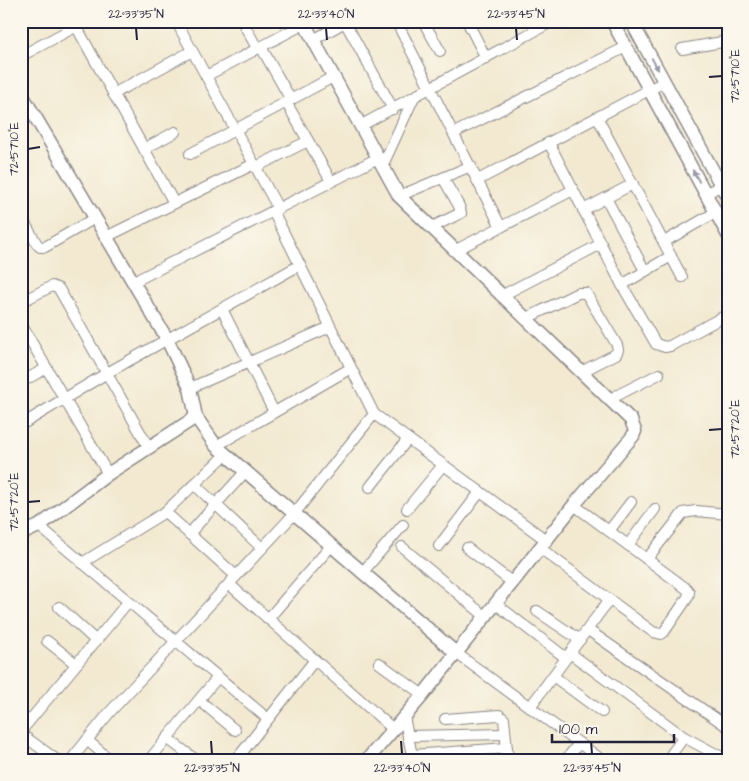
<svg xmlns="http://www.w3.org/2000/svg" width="749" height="781" font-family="'Architects Daughter',sans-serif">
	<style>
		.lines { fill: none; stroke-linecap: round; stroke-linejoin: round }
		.minor-casing { stroke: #8a8686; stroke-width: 12 }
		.tertiary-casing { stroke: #8a8686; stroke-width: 15 }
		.minor { stroke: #fff; stroke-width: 10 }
		.tertiary { stroke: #fff; stroke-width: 12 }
		.oneway { fill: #9c9ca7 }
		.ticks { fill: none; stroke: #22223b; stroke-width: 2 }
		.neatline { fill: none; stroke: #22223b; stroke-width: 2 }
		.ticks-label { font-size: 12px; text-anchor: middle; fill: #22223b }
	</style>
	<rect width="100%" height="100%" fill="#fbf7ec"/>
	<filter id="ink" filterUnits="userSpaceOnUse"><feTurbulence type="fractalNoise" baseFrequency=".02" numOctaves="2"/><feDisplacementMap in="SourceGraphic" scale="10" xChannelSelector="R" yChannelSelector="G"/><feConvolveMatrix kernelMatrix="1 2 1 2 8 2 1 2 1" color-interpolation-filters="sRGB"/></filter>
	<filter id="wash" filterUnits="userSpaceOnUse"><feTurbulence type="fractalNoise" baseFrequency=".0096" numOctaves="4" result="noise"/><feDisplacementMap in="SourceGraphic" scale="20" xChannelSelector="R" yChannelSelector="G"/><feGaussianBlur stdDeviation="1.12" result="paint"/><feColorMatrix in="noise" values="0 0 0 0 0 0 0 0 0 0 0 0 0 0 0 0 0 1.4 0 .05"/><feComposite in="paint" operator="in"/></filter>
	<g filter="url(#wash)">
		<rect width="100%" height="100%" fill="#f2e9d0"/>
	</g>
	<g filter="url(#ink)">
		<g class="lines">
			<defs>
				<g id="minor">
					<path d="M176,21L278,208"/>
					<path d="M242,21L257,48"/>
					<path d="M396,21L501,227"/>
					<path d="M423,21L440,51"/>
					<path d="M467,21L486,58"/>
					<path d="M345,22L393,109"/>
					<path d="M76,26L174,203"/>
					<path d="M313,40L347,21"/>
					<path d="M261,47L291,100"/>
					<path d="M682,49L728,41"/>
					<path d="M21,56L86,21"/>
					<path d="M206,76L304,24"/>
					<path d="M113,94L192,51"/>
					<path d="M286,102L331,181"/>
					<path d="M597,117L682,277"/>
					<path d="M360,126L553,21"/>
					<path d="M454,133L626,47"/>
					<path d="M549,143L622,285L656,344L665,347L670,346L728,314"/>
					<path d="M144,149L175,132"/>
					<path d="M190,154L333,77"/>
					<path d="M256,167L308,141"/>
					<path d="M382,167L414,97"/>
					<path d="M478,180L664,82"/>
					<path d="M706,194L721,185L728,184"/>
					<path d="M399,196L471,166"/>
					<path d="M606,198L645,271"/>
					<path d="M583,210L633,184"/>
					<path d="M273,211L374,414L546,540"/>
					<path d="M21,217L37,244L40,247H45L95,218"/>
					<path d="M430,228L461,213L459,206L443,178"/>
					<path d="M106,237L254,164"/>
					<path d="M664,242L716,212"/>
					<path d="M454,251L573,190"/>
					<path d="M133,282L378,158"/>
					<path d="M622,285L671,256"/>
					<path d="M501,296L601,244"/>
					<path d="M21,302L52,286L59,289L149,448"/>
					<path d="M222,309L274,412"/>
					<path d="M525,319L578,293H586L617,345L618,350L616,354L581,372"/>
					<path d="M21,324L108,474"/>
					<path d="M21,382L47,368"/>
					<path d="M190,388L330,327"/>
					<path d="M610,399L659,374"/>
					<path d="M21,425L107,373L300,265"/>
					<path d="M216,446L351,368"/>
					<path d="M195,485L262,548"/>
					<path d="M370,487L408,439"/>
					<path d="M407,509L443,465"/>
					<path d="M165,512L236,576"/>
					<path d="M39,526L268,719"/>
					<path d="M609,531L631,502"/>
					<path d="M189,534L245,472"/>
					<path d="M628,545L655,509"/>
					<path d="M439,546L480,492"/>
					<path d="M402,547L486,617"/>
					<path d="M467,548L513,583"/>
					<path d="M540,548L653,632L661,634L664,632L688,597L689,592L687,589L574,505"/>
					<path d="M647,559L683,513L696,511L728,514"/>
					<path d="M82,563L165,512L225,455"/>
					<path d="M362,573L403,525"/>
					<path d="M229,584L393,729"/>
					<path d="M496,604L566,658"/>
					<path d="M59,607L96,641"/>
					<path d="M537,611L580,640"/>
					<path d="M268,619L331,546"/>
					<path d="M588,630L728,727"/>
					<path d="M47,641L76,664"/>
					<path d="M456,653L602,760"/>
					<path d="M570,653L684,737L727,760"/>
					<path d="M379,663L423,695"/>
					<path d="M553,676L602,712"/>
					<path d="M199,700L235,730"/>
					<path d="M530,707L609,600"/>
					<path d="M404,717L413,760"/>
					<path d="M445,719L499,715L504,719L508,760"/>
					<path d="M21,731L128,602"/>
					<path d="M21,734L57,760"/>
					<path d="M408,736L505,734"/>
					<path d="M167,738L196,760"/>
					<path d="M87,740L110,760"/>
					<path d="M412,755L507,748"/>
					<path d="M71,760L109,713L294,514L374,414"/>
					<path d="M149,760L218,677"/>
					<path d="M236,760L314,661"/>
					<path d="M566,760L579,743"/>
					<path d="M667,760L684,737"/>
				</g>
				<g id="tertiary">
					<path d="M303,21L399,196L631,420L635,431L633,436L574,505L423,695L367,760"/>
					<path d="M612,21L728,235"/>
					<path d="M631,21L728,198"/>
					<path d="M21,93L167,339L190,388L196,417L216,446L456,653"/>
					<path d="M21,534L39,526L108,474L196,417"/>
				</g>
			</defs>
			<use href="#minor" class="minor-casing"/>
			<use href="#tertiary" class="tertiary-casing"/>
			<use href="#minor" class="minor"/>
			<use href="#tertiary" class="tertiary"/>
		</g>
		<defs><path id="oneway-solid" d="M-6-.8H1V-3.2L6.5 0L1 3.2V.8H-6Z" transform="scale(1.25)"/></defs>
		<g class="oneway">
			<use href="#oneway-solid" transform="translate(655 64) rotate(61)"/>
			<use href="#oneway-solid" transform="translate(696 176) rotate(-119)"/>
		</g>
	</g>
	<path class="ticks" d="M136,28L137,40M326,28L327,40M516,28L517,40M709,77L722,76M28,149L40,147M709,430L722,429M28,502L40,501M211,741L212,754M401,741L402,754M591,741L592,754"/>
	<rect width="749" height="781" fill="none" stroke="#fbf7ec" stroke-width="55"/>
	<path d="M552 734v8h122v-8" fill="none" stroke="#22223b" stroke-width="2.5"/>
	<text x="559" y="734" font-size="15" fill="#22223b" stroke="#fbf7ec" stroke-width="4" paint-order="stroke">100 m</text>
	<rect x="28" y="28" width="694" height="726" class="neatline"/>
	<g class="ticks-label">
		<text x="136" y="18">22°33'35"N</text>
		<text x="326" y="18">22°33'40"N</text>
		<text x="516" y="18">22°33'45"N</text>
		<text transform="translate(735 76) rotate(-90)" y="4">72°57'10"E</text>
		<text transform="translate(14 149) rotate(-90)" y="4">72°57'10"E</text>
		<text transform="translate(735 429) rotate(-90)" y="4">72°57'20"E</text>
		<text transform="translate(14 502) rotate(-90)" y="4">72°57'20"E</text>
		<text x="212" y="772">22°33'35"N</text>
		<text x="402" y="772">22°33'40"N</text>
		<text x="592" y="772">22°33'45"N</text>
	</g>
</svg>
